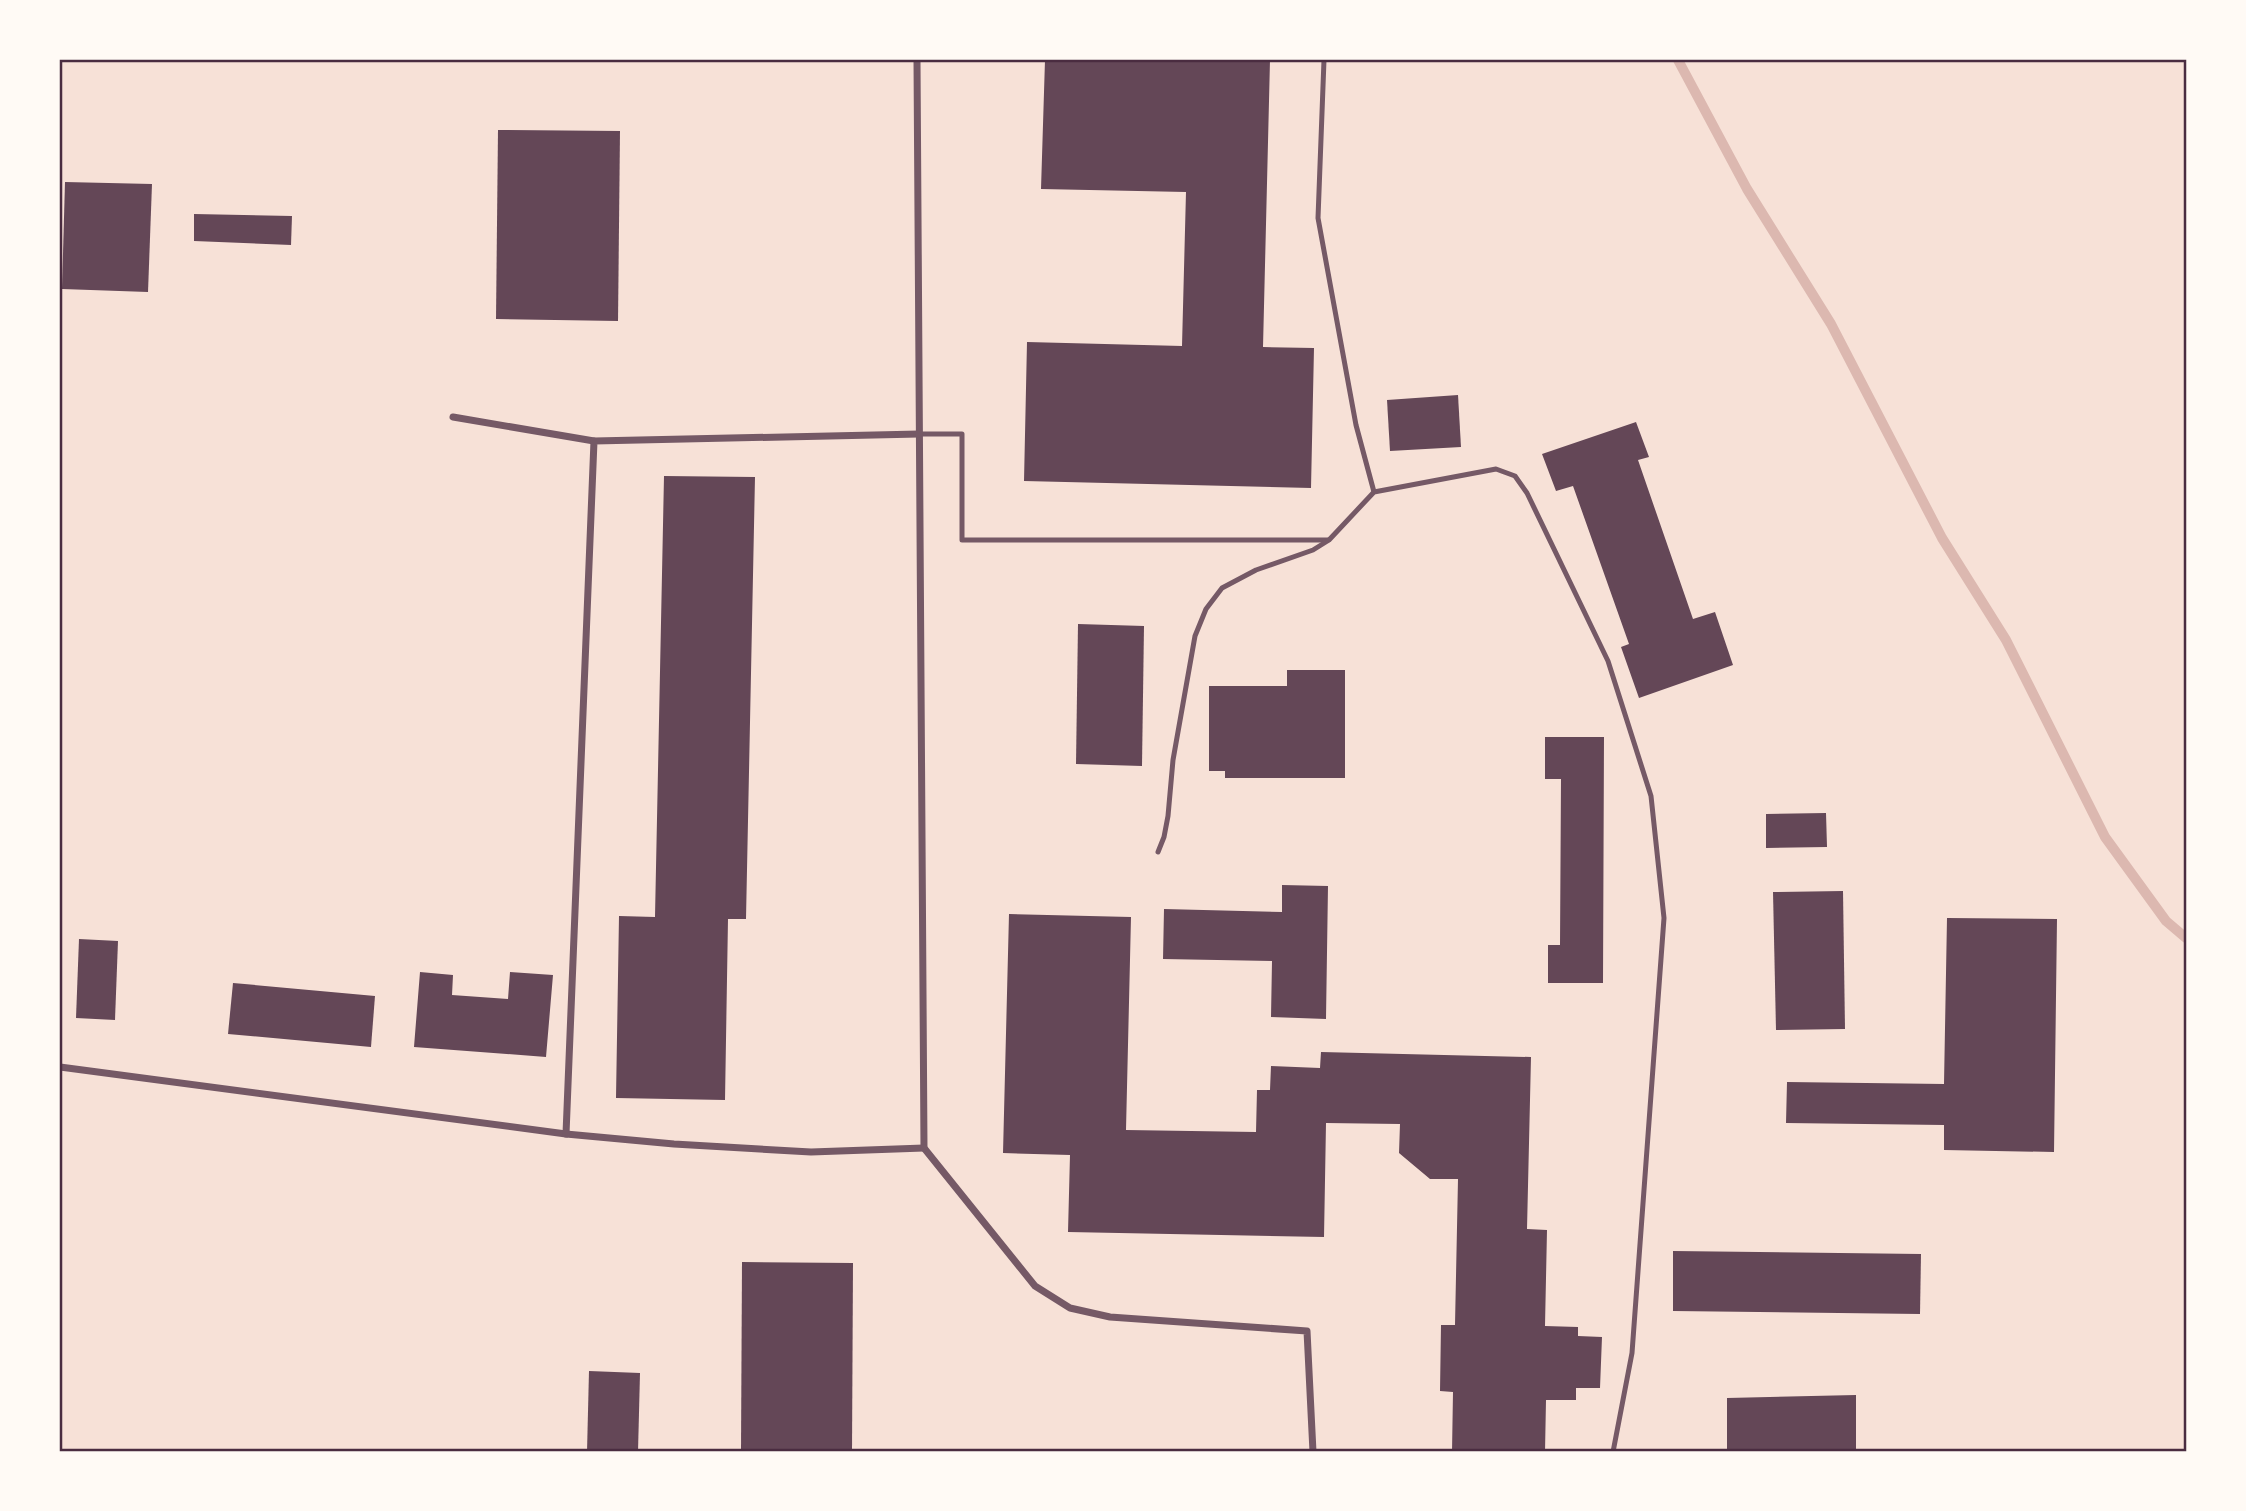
<svg xmlns="http://www.w3.org/2000/svg" width="2246" height="1511" font-family="Ubuntu,sans-serif">
	<style>
		.lines { fill: none; stroke-linecap: round; stroke-linejoin: round }
		.stream { stroke: #dcb8b0; stroke-width: 10 }
		.building { fill: #644757 }
		.service { stroke: #755966; stroke-width: 5 }
		.minor { stroke: #755966; stroke-width: 7 }
		.neatline { fill: none; stroke: #4a2c40; stroke-width: 2.5 }
	</style>
	<rect width="100%" height="100%" fill="#f7e1d7"/>
	<g class="lines">
		<path class="stream" d="M1678,60L1747,189L1831,324L1942,538L2006,640L2105,837L2166,921L2186,938"/>
	</g>
	<g class="building">
		<path d="M1045,60H1270L1263,347L1314,348L1311,488L1024,481L1027,342L1182,346L1186,192L1041,189Z"/>
		<path d="M498,130L620,131L618,321L496,319Z"/>
		<path d="M65,182L152,184L148,292L62,289Z"/>
		<path d="M194,214L292,216L291,245L194,241Z"/>
		<path d="M1458,395L1461,447L1390,451L1387,400Z"/>
		<path d="M1636,422L1649,457L1638,460L1693,619L1715,612L1733,665L1639,698L1621,647L1629,644L1573,486L1556,491L1542,454Z"/>
		<path d="M664,476L755,477L746,919H728L725,1100L616,1098L619,916L655,917Z"/>
		<path d="M1078,624L1144,626L1142,766L1076,764Z"/>
		<path d="M1287,670H1345V778H1225V771H1209V686H1287Z"/>
		<path d="M1545,737H1604L1603,983H1548V945H1560L1561,779H1545Z"/>
		<path d="M1826,813L1827,847L1766,848V814Z"/>
		<path d="M1282,885L1328,886L1326,1019L1271,1017L1272,961L1163,959L1164,909L1282,912Z"/>
		<path d="M1843,891L1845,1029L1776,1030L1773,892Z"/>
		<path d="M1009,914L1131,917L1126,1130L1256,1132L1257,1090H1270L1271,1066L1320,1068L1321,1052L1531,1057L1527,1229L1547,1230L1545,1326L1578,1327V1336L1602,1337L1600,1388H1576V1400H1546L1545,1452H1452L1453,1392L1440,1391L1441,1325H1455L1458,1179H1430L1399,1153L1400,1124L1326,1123L1324,1237L1068,1232L1070,1155L1003,1153Z"/>
		<path d="M1947,918L2057,919L2054,1152L1944,1150V1125L1786,1123L1787,1082L1944,1084Z"/>
		<path d="M79,939L118,941L115,1020L76,1018Z"/>
		<path d="M420,972L453,975L452,995L508,999L510,972L553,975L546,1057L414,1047Z"/>
		<path d="M233,983L375,996L371,1047L228,1034Z"/>
		<path d="M1673,1251L1921,1254L1920,1314L1673,1311Z"/>
		<path d="M742,1262L853,1263L852,1452H741Z"/>
		<path d="M589,1371L640,1373L638,1452H587Z"/>
		<path d="M1856,1395V1452H1727V1398Z"/>
	</g>
	<g class="lines">
		<g class="service">
			<path d="M1324,60L1318,218L1356,425L1374,492"/>
			<path d="M919,434H962V540H1328"/>
			<path d="M1158,852L1164,837L1168,816L1173,760L1195,636L1206,609L1222,588L1256,570L1313,550L1329,540L1374,492L1496,469L1515,476L1527,493L1608,661L1651,796L1664,918L1632,1353L1613,1452"/>
		</g>
		<g class="minor">
			<path d="M917,60L924,1148L1035,1286L1070,1308L1110,1317L1307,1331L1313,1452"/>
			<path d="M453,417L594,441"/>
			<path d="M60,1067L566,1134L674,1144L811,1152L924,1148"/>
			<path d="M566,1134L594,441L919,434"/>
		</g>
	</g>
	<rect width="2246" height="1511" fill="none" stroke="#fffaf5" stroke-width="122"/>
	<rect x="61" y="61" width="2124" height="1389" class="neatline"/>
</svg>
